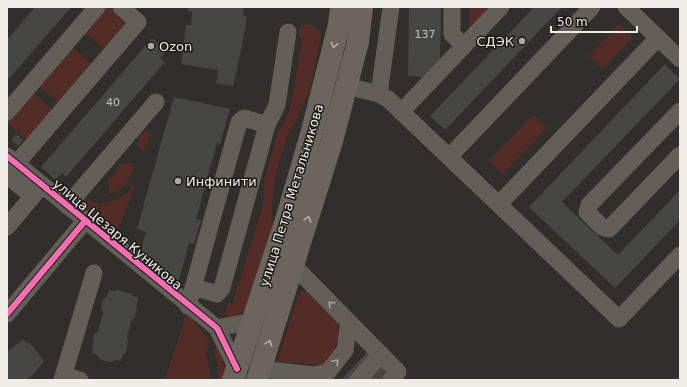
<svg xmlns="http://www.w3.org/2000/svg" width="687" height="387" font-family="'DejaVu Sans',sans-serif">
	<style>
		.green { fill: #532c28 }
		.building { fill: #464643 }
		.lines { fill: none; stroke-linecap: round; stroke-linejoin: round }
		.minor { stroke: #645e58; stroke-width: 17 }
		.major { stroke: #6c655e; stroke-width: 22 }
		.cycleway-casing { stroke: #191815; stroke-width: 8 }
		.cycleway { stroke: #f96db3; stroke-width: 6 }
		.oneway { stroke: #b4b0aa }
		.oneway2 { stroke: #a9a6a0 }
		.poi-dot { fill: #acaaa6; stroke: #191815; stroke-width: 1.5 }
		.labels { text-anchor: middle; stroke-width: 3; stroke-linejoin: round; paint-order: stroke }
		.number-label { font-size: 11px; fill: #c4c3bf }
		.poi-label { font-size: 13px; fill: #eeede8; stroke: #191815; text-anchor: start }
		.street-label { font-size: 13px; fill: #eeede8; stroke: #191815 }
	</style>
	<rect width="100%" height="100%" fill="#302f2b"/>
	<g class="green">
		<path d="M105,7H109L129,25L106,51L84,32Z"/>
		<path d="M469,7H490L469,29Z"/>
		<path d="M306,24C314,25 318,26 321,35L310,91L286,140L277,170L273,188L271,233L244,311L233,318L224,317L228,303L232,304L263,206L264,182L278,131L288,115L291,104L302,40L297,33L300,28Z"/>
		<path d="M619,24L633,37L603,69L589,56Z"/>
		<path d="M71,46L94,66L61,104L38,85Z"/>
		<path d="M32,92L55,112L28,142L7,123V121Z"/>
		<path d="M533,115L547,128L503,174L489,160Z"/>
		<path d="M144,130L148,131L150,135L146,148L140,150L137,145L140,132Z"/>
		<path d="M134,163C132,178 125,189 109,194L108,180L115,174L119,164Z"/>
		<path d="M137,181L120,225L113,230L110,229L98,219L101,203C117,201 128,194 137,181Z"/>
		<path d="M83,198L99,203L96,217L82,205Z"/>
		<path d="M306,291C336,319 355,327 323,365L277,362L298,296L302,292Z"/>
		<path d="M187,312L209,341L206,354L211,375L209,380H165Z"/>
		<path d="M217,344L226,371L224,380H217L218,366L214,353Z"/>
	</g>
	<g class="building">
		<path d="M35,7H71L7,81V40Z"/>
		<path d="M188,7H244L243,16H247L242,46L233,86L216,83L218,70L181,64L186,25H191L192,12L188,11Z"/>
		<path d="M409,7H441L440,60L424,77L408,76Z"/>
		<path d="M534,7H562L445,130L430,116Z"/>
		<path d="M152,38L167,51L160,58L165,62L66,177L62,173L56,180L41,167Z"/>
		<path d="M665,64L680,79L562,202L618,255L680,190V220L615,288L529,207Z"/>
		<path d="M174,97L230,109L220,144L217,143L196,219L201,220L194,244L189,243L178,284L141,250L146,232L137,229Z"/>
		<path d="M16,134L23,140L18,146L11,140Z"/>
		<path d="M109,290L115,291L117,290L132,294L133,296L138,298L135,317L131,322L127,337L128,342L126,352L122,356L121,361L116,360L110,362L101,360L96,354L92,353L94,334L98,332L103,312L101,308L103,300L107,296Z"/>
		<path d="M23,339L27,343H30L44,361L32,376L25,380H7V352Z"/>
		<path d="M370,349L400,380H341Z"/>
	</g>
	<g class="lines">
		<g class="minor">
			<path d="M452,7V34L464,46"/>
			<path d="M626,7L680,59"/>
			<path d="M347,86L379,94L388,99L619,319L680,255"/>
			<path d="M379,94L391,7"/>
			<path d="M680,111L589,205L587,212L602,227L609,229L680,155"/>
			<path d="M7,112L97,7"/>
			<path d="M401,112L501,7"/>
			<path d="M267,125L277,105L288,32"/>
			<path d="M7,156L217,328L237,369"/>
			<path d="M449,157L592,7"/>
			<path d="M16,164L138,22L121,7"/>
			<path d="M7,175L32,196"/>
			<path d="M499,204L658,38"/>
			<path d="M67,206L156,102"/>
			<path d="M7,227L42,185"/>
			<path d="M293,265L398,372L391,380"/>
			<path d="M188,306L239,122L244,118L267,125L222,288L217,294L193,287"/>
			<path d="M7,314L85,221"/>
			<path d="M217,328L253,321"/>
			<path d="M260,369L314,375L328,372L345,350L349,322"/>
			<path d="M64,375L80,380"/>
			<path d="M62,380L94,273"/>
			<path d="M358,380L381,354"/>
		</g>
		<g class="major">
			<path d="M233,380L286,220L312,131L339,25L341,7"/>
			<path d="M257,380L332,141L358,42L362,7"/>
		</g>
		<defs>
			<g id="cycleway">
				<path d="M7,156L217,328L237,369"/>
				<path d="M7,314L85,221"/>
			</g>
		</defs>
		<use href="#cycleway" class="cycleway-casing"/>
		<use href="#cycleway" class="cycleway"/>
	</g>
	<defs><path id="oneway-chevron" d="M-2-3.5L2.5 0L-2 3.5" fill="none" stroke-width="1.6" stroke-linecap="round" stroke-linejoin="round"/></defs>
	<g class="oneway">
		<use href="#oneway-chevron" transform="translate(334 45) rotate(104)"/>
		<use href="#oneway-chevron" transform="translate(308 219) rotate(-73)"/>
		<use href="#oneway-chevron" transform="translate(269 343) rotate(-72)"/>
	</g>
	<g class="oneway2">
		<use href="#oneway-chevron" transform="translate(331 304) rotate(-134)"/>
		<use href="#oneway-chevron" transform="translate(336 362) rotate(-50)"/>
	</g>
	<g class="poi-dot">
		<circle cx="522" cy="41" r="4"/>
		<circle cx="151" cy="46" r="4"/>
		<circle cx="178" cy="181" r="4"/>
	</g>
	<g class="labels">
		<g class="number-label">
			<text x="425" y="38">137</text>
			<text x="113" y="106">40</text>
		</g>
		<g class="poi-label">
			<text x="514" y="46" text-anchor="end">СДЭК</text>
			<text x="159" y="51">Ozon</text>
			<text x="186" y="186">Инфинити</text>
		</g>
		<g class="street-label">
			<text transform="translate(291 195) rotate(-73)" y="5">улица Петра Метальникова</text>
			<text transform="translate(118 234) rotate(40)" y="5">улица Цезаря Куникова</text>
		</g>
	</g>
	<rect width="687" height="387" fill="none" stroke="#eeede8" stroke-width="16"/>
	<path d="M551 26v6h86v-6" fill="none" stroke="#eeede8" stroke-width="2"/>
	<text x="557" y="26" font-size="12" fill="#eeede8" stroke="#191815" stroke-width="3" paint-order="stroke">50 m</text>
</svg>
